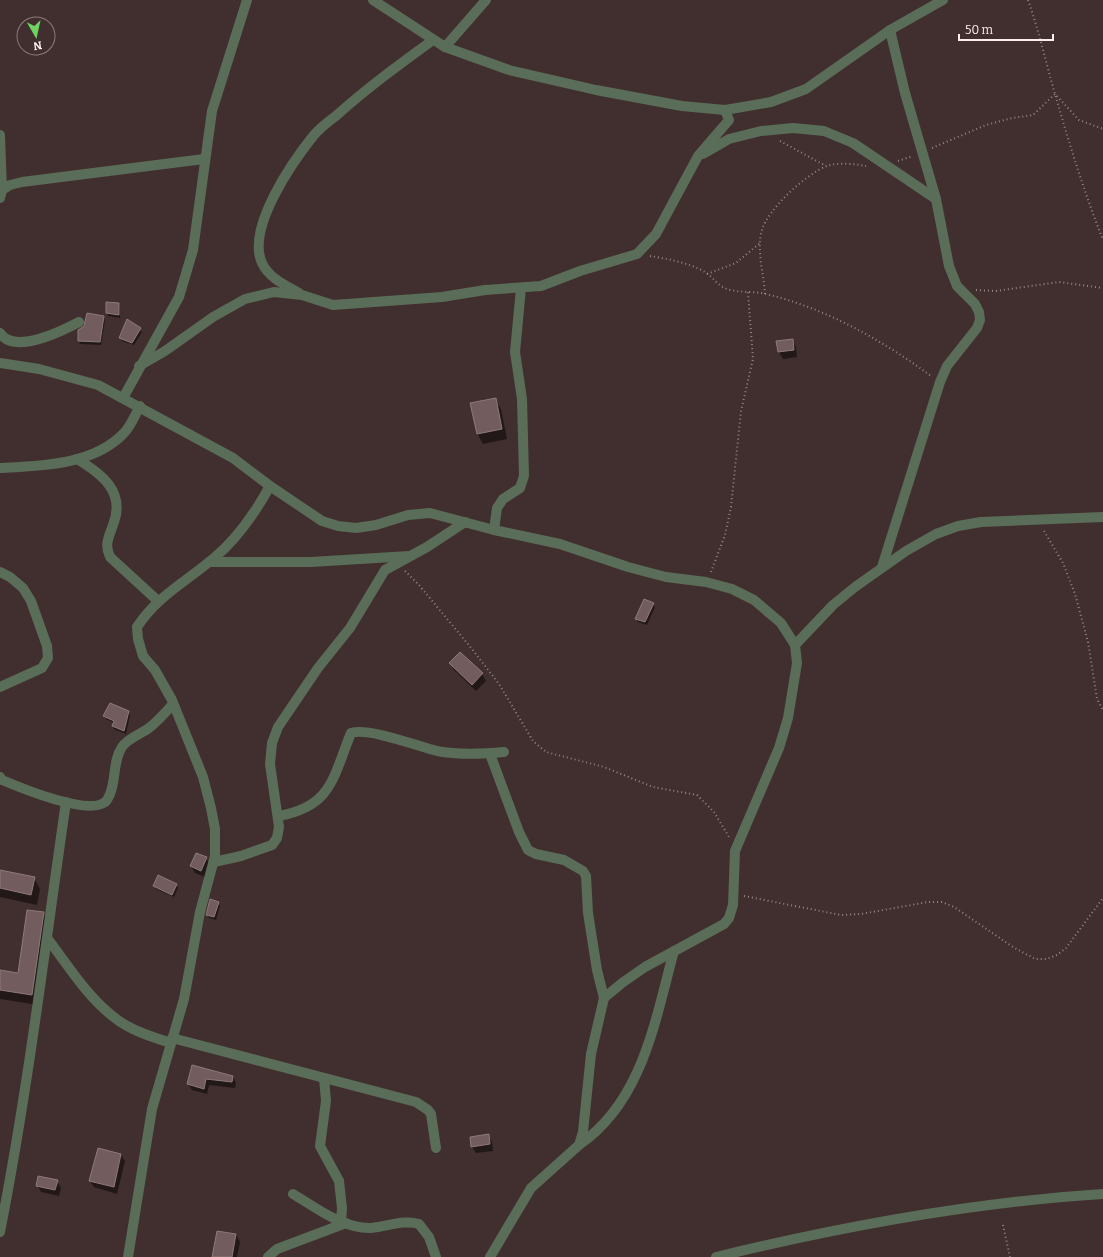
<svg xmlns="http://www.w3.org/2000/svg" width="1103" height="1257" font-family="Bitter,serif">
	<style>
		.shadow { fill: #0007 }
		.building { fill: #725c5d; stroke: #8f7979 }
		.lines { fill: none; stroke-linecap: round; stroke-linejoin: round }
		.path { stroke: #968686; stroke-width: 2; stroke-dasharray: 1 3; stroke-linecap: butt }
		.minor { stroke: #5a6d58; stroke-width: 10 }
	</style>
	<rect width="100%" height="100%" fill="#412e2e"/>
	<g class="shadow">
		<path d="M119,304L120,307V318L108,316L107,313Z"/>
		<path d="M103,317L105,320L101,345L80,344L79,341Z"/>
		<path d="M127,320L142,332L134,345L122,341L120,338Z"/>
		<path d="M792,340L796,347L797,357L783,359L779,352Z"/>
		<path d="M495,399L501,409L507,439L483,444L477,433Z"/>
		<path d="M653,604L655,607L647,625L638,622L636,618Z"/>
		<path d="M450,663L482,674L486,681L476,691L454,670Z"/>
		<path d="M128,712L130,715L126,734L114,729L113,726L114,723L106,719L104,716Z"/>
		<path d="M206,858L210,865L205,877L195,873L191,866Z"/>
		<path d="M0,871L34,878L40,889L37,905L0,897Z"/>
		<path d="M176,885L178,888L174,897L156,889L154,886Z"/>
		<path d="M218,903L220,906L216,920L209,918L207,915Z"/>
		<path d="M43,913L49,924L38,1005L0,999V971L19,974Z"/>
		<path d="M192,1067L233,1077L236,1083L235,1088L209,1085L207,1094L192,1090L188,1084Z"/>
		<path d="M488,1135L492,1142L493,1151L476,1153L472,1147Z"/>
		<path d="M121,1155L125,1161L117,1194L94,1187L90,1181Z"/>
		<path d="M57,1181L61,1188L59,1196L41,1192L37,1185Z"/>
		<path d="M236,1235L240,1242L237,1257H213Z"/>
	</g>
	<g class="building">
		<path d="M106,302L119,303V315L106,313Z"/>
		<path d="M87,313L104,316L100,342L78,341V330L84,326Z"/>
		<path d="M127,319L141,328L132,343L119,338Z"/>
		<path d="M793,339L794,350L778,352L776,341Z"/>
		<path d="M496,398L502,429L477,434L470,403Z"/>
		<path d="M644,599L654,603L645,622L635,619Z"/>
		<path d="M460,652L483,673L472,685L449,663Z"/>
		<path d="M110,703L129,711L124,731L112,726L114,721L103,716Z"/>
		<path d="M196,853L207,857L201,871L190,866Z"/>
		<path d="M0,870L35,877L31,895L0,888Z"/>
		<path d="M158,875L177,884L172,895L153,886Z"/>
		<path d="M210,899L219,902L214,917L206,915Z"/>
		<path d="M27,910L44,912L32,995L0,990V970L18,973Z"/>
		<path d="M192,1065L233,1076L232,1082L206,1079L204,1089L187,1084Z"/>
		<path d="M489,1134L490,1144L471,1147L470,1137Z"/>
		<path d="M98,1148L121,1154L114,1187L89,1181Z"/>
		<path d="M38,1176L58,1180L55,1190L36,1186Z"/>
		<path d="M217,1231L236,1234L232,1257H212Z"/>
	</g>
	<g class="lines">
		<g class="path">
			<path d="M1028,0C1039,31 1046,63 1055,94C1069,143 1084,192 1103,240"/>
			<path d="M780,141L826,166"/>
			<path d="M932,148L986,125L1012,118L1033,115L1055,94L1079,120L1103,129"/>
			<path d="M898,161L913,156"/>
			<path d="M650,256C669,259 689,263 705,272C713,277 718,286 727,289C739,293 753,291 766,294C825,308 882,340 931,376"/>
			<path d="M707,274L736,263L760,243"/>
			<path d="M976,290L996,291L1059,282L1103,288"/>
			<path d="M765,294C764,276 756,247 762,230C768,209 806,174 827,166C839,162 854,164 866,166"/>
			<path d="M1044,531L1063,563L1075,594L1088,642L1097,699L1103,710"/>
			<path d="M405,571L419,585L472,649L499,684L533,741L546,752L604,767L653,787L697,795L714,812L729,837"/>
			<path d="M711,572L725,535L731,507L741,411L753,359L748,292"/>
			<path d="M744,896L841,915L861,914L928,902H942L954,907L1013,947L1035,959H1047L1057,955L1066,948L1103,898"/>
			<path d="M1003,1225L1010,1257"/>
		</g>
		<g class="minor">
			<path d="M373,0L445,47L509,70L596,90L682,106L725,110L771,102L806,89L890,30L943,0"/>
			<path d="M445,47L486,0"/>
			<path d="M0,135L2,190"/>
			<path d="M703,154L729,139L761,131L793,128L824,131L853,143L936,199"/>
			<path d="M0,198L2,190L10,185L22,182L204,159"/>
			<path d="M299,293C285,285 269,278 262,263C246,228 293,161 314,135C320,128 329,121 337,115C367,88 400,64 433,40"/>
			<path d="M0,333C14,355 62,331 79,322"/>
			<path d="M0,363L39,369L98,385L233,458L270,486L322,521L338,526L356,528L376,525L408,515L430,513L494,530L560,544L628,567L666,577L706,582L732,589L754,600L781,623L795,645L797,663L788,718L779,748L735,851L733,905L729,918L724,924L645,967L622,983L604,998L591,1054L583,1132L579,1145L531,1188L490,1257"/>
			<path d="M139,366L165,351L213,317L245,299L274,292L302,295L333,305L442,297L485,290L541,286L580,271L637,254L656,234L698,156L729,120L725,110"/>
			<path d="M123,398L179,297L193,250L212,111L247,0"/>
			<path d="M77,459C102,474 126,492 113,525C109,537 104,544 110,557L158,601"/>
			<path d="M0,468C41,466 94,465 124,433C131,426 135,415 140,406"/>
			<path d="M494,530L497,508L503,499L520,488L524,476L522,399L515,352L521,288"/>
			<path d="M209,562H311L409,556"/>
			<path d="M882,567L940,382L947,366L977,328L980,320L979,312L975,304L957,286L949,266L936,199L905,93L890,30"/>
			<path d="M0,572L10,577L23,588L31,601L47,646L48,658L42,668L0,687"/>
			<path d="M795,645L833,605L855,587L906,551L936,534L958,526L981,522L1103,517"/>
			<path d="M490,754L519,832L528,850L536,854L564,860L583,871L586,876L588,913L597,970L604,998"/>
			<path d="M0,777L2,780C21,788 88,816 105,802C107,801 109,796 110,794C116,780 113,760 122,747C128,738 141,734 149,728C158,721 166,712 173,704"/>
			<path d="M278,816C332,807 333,777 351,733C368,727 417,746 437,751C458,755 483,754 504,752"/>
			<path d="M214,862L241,856L272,845L277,838L279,827L270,764L272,743L278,727L318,668L350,628L385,570L427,547L465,522"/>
			<path d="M47,938C68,965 87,997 115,1018C130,1030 152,1037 171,1043"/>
			<path d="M172,1038L416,1102L428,1110L431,1114L436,1148"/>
			<path d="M324,1078L326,1101L320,1146L339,1181L342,1208L341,1221"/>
			<path d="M579,1145C643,1101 655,1020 674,951"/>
			<path d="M293,1194C315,1207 343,1229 371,1228C387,1227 403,1219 419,1224L429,1237L436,1257"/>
			<path d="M0,1232C28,1090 45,946 66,802"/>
			<path d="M128,1257L152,1109L184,999L200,912L215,856V829L211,808L203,777L172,700L155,670L143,656L138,639L137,627C157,596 187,581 214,558C238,538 255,513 270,486"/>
			<path d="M268,1257L277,1249L346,1223"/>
			<path d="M716,1257C843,1226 973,1202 1103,1194"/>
		</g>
	</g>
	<g transform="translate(36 36) rotate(171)"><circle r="19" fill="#412e2e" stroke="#8c7b7b"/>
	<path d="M0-3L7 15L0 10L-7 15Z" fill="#6dd361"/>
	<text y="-6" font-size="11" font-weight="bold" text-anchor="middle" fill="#fcefef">N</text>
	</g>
	<path d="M959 34v6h94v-6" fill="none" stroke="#fcefef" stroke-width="2"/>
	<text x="965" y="34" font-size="12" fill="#fcefef" stroke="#412e2e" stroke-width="3" paint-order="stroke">50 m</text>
</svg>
